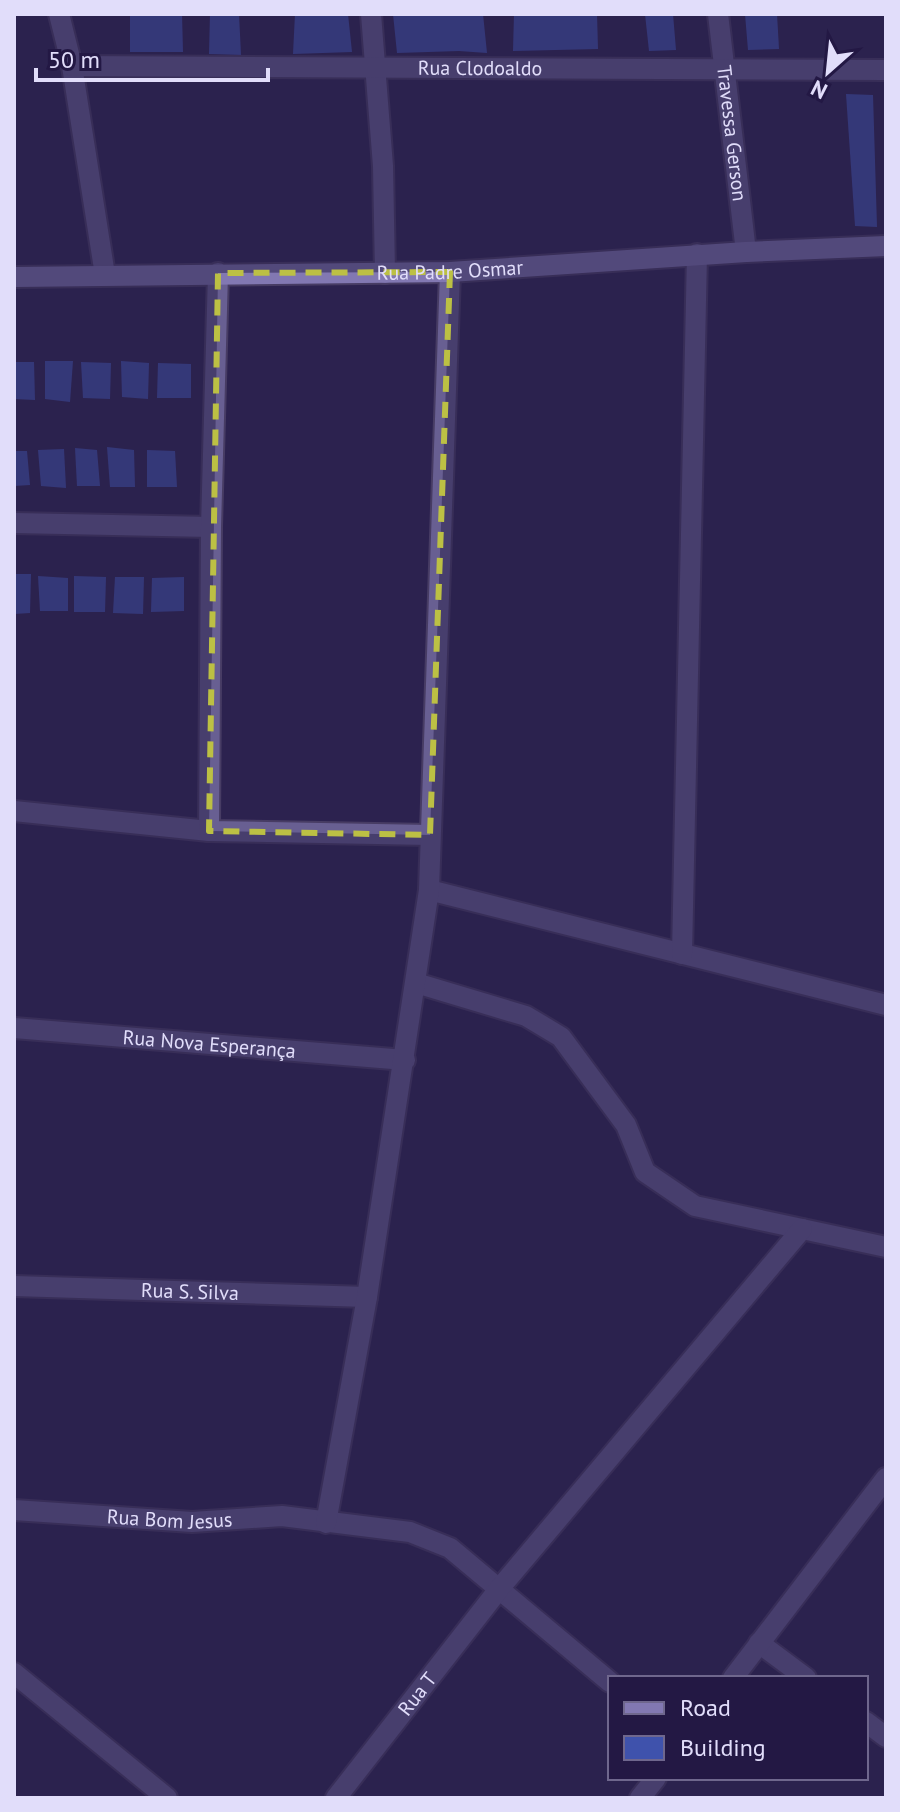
<svg xmlns="http://www.w3.org/2000/svg" width="900" height="1812" font-family="'PT Sans',sans-serif">
	<style>
		.building { fill: #3f52ac }
		.lines { fill: none; stroke-linecap: round; stroke-linejoin: round }
		.street-casing { stroke: #473c64; stroke-width: 24 }
		.secondary-casing { stroke: #473c64; stroke-width: 24 }
		.street { stroke: #685f92; stroke-width: 20 }
		.secondary { stroke: #8278b2; stroke-width: 20 }
		.marked { fill: none; stroke: #bcc044; stroke-width: 6; stroke-dasharray: 16 10; stroke-linejoin: round }
		.labels { text-anchor: middle; stroke-width: 6; stroke-linejoin: round; paint-order: stroke }
		.street-label { font-size: 20px; fill: #e1ddfa; stroke: #231844 }
	</style>
	<rect width="100%" height="100%" fill="#2c224f"/>
	<g class="building">
		<path d="M130,14H182L183,52H130Z"/>
		<path d="M210,14H239L241,55L209,54Z"/>
		<path d="M295,14H348L352,52L293,54Z"/>
		<path d="M393,14H483L487,53L459,51L397,53Z"/>
		<path d="M514,14H597L598,49L513,51Z"/>
		<path d="M645,14H673L676,50L649,51Z"/>
		<path d="M745,14H777L779,49L748,50Z"/>
		<path d="M846,94L873,95L877,227L855,226Z"/>
		<path d="M45,361H73L70,402L45,399Z"/>
		<path d="M121,361L149,363L148,399L122,397Z"/>
		<path d="M14,362H34L35,400L14,399Z"/>
		<path d="M81,362L111,363L110,399L83,398Z"/>
		<path d="M158,363L191,364V398H157Z"/>
		<path d="M107,447L134,450L135,487H110Z"/>
		<path d="M75,448L97,450L100,486H77Z"/>
		<path d="M64,449L66,488L41,486L38,450Z"/>
		<path d="M147,450L175,451L177,487H147Z"/>
		<path d="M14,451H27L30,485L14,486Z"/>
		<path d="M14,574H31L30,613L14,614Z"/>
		<path d="M38,576L68,578V611H40Z"/>
		<path d="M74,576L106,577L105,612H74Z"/>
		<path d="M115,577H144L143,614L113,613Z"/>
		<path d="M184,577V611L151,612L152,578Z"/>
	</g>
	<g class="lines">
		<defs>
			<g id="street">
				<path d="M59,14L72,66L105,275"/>
				<path d="M371,14L383,166L385,273"/>
				<path id="s1" d="M718,14L746,252"/>
				<path id="s2" d="M72,66L886,70"/>
				<path d="M14,523L211,527"/>
				<path d="M14,811L209,831L430,835"/>
				<path d="M209,831L211,527L218,273"/>
				<path d="M429,890L886,1005"/>
				<path d="M682,954L697,254"/>
				<path d="M416,983L526,1016L561,1037L626,1125L645,1172L695,1206L886,1247"/>
				<path id="s3" d="M14,1028L405,1060"/>
				<path id="s4" d="M14,1286L367,1297"/>
				<path id="s5" d="M14,1510L192,1522L282,1516L410,1532L450,1548L610,1682"/>
				<path d="M326,1523L367,1297L429,890L450,272"/>
				<path d="M759,1643L806,1678"/>
				<path d="M14,1673L167,1798"/>
				<path d="M733,1678L886,1478"/>
				<path d="M866,1722L886,1737"/>
				<path id="s6" d="M336,1798L499,1589L802,1229"/>
				<path d="M640,1798L656,1778"/>
			</g>
			<g id="secondary">
				<path id="s7" d="M14,277L450,272L746,252L886,246"/>
			</g>
		</defs>
		<use href="#street" class="street-casing"/>
		<use href="#secondary" class="secondary-casing"/>
		<use href="#street" class="street"/>
		<use href="#secondary" class="secondary"/>
	</g>
	<path d="M0 0H900V1812H0ZM450,272L430,835L209,831L218,273Z" fill="#2c224f" fill-opacity=".55" fill-rule="evenodd"/>
	<path class="marked" d="M450,272L430,835L209,831L218,273Z"/>
	<g class="labels">
		<g class="street-label">
			<text dy="7" stroke="none"><textPath href="#s2" startOffset="408">Rua Clodoaldo</textPath></text>
			<text dy="7" stroke="none"><textPath href="#s1" startOffset="120">Travessa Gerson</textPath></text>
			<text dy="7" stroke="none"><textPath href="#s7" startOffset="436">Rua Padre Osmar</textPath></text>
			<text dy="7" stroke="none"><textPath href="#s3" startOffset="196">Rua Nova Esperança</textPath></text>
			<text dy="7" stroke="none"><textPath href="#s4" startOffset="176">Rua S. Silva</textPath></text>
			<text dy="7" stroke="none"><textPath href="#s5" startOffset="156">Rua Bom Jesus</textPath></text>
			<text dy="7" stroke="none"><textPath href="#s6" startOffset="132">Rua T</textPath></text>
		</g>
	</g>
	<rect width="900" height="1812" fill="none" stroke="#e1ddfa" stroke-width="32"/>
	<rect x="608" y="1676" width="260" height="104" fill="#231844" stroke="#6f678d" stroke-width="2"/>
	<rect x="624" y="1702" width="40" height="12" fill="#8278b2" stroke="#6f678d" stroke-width="2"/>
	<text x="680" y="1716" font-size="24" fill="#e1ddfa">Road</text>
	<rect x="624" y="1736" width="40" height="24" fill="#3f52ac" stroke="#6f678d" stroke-width="2"/>
	<text x="680" y="1756" font-size="24" fill="#e1ddfa">Building</text>
	<g transform="translate(828 72) rotate(207)" stroke="#231844" stroke-width="6" paint-order="stroke">
	<path d="M0-6L14 30L0 20L-14 30Z" fill="#e1ddfa"/>
	<text y="-12" font-size="22" font-weight="bold" text-anchor="middle" fill="#e1ddfa">N</text>
	</g>
	<path d="M36 68v12h232v-12" fill="none" stroke="#e1ddfa" stroke-width="4"/>
	<text x="48" y="68" font-size="24" fill="#e1ddfa" stroke="#231844" stroke-width="6" paint-order="stroke">50 m</text>
</svg>
